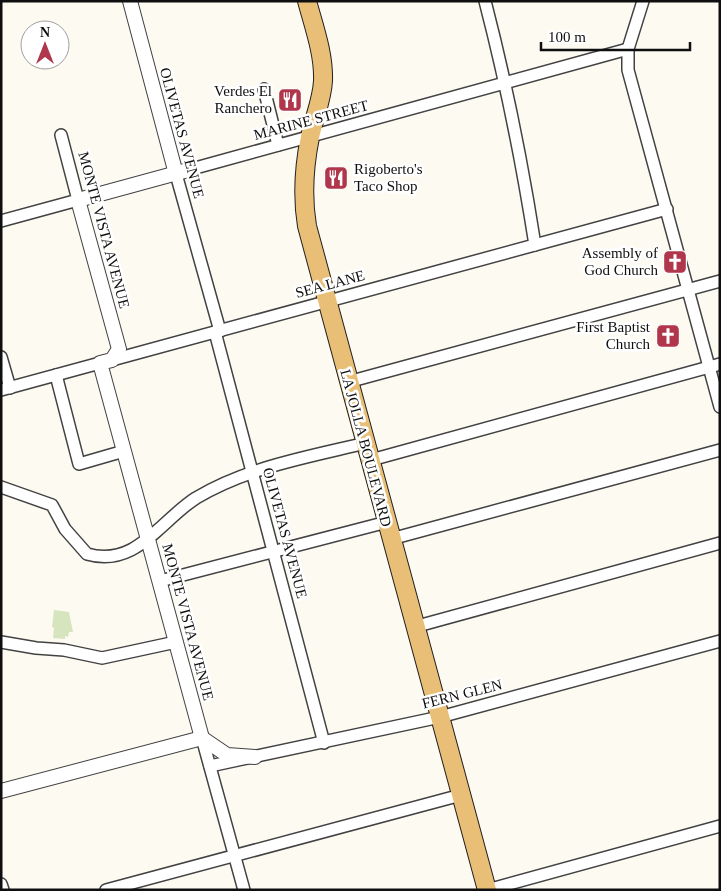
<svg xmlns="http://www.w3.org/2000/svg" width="721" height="891" font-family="Georgia,serif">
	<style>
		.green { fill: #d7e5bf }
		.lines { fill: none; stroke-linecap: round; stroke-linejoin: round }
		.minor-casing { stroke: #424242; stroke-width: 14 }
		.tertiary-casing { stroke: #424242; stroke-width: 16 }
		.primary-casing { stroke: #202020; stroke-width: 20 }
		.minor { stroke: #fff; stroke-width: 11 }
		.tertiary { stroke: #fff; stroke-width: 14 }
		.primary { stroke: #e9be76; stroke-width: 18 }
		.labels { text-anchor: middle; stroke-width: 5; stroke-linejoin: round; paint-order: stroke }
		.poi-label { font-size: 15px; fill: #0f0f0f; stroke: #fff; text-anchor: end }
		.street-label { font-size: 15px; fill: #0f0f0f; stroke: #fff }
	</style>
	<rect width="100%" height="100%" fill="#fdfaf2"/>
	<path class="green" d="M54,610L69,612L73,632H69L68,637L65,636V639L53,638L54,628L52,627Z"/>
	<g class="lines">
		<defs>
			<g id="minor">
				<path d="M485,1C506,82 522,162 535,245"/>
				<path d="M643,1L628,49V70L720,407"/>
				<path d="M264,89L278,145"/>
				<path d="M188,170L628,49"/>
				<path d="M176,174L220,331"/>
				<path d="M1,221L78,200L61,135"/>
				<path d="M215,332L324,743"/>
				<path d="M1,357L10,388"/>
				<path d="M112,360L667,209"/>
				<path d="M56,375L79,464L124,451"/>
				<path d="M348,382L720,281"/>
				<path d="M1,390L100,363"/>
				<path d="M371,460L720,364"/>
				<path d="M1,487L52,505L65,529L87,554C136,568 160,521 196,498C248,467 308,457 366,443"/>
				<path d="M391,539L720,450"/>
				<path d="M160,581L387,522"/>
				<path d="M414,627L720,543"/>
				<path d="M1,642L36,648L64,650L102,658L176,642"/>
				<path d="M202,738L244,890"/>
				<path d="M210,766L440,717L720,641"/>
				<path d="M1,884L3,890"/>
				<path d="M106,890L461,795"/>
				<path d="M487,890L720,826"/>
			</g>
			<g id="tertiary">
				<path d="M130,1L176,174"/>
				<path d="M188,170L78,200L119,349L112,360L100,363L202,738"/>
				<path d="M202,738L227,755L255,757"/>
				<path d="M1,791L202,738"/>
			</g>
			<path id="primary" d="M307,1C314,27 324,54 323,81C322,100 314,118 310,137C304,167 302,196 307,226L487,890"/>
		</defs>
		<use href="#minor" class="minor-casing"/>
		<use href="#tertiary" class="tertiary-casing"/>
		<use href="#primary" class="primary-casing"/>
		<use href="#minor" class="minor"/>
		<use href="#tertiary" class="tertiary"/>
		<use href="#primary" class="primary"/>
	</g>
	<defs>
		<symbol id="restaurant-square" viewBox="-11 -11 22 22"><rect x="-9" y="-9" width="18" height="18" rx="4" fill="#b0364c" stroke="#fff"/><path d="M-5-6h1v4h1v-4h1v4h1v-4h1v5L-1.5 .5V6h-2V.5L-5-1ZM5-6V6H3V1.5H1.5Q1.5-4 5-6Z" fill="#fff"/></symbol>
		<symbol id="church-square" viewBox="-11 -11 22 22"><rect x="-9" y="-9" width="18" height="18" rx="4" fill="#b0364c" stroke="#fff"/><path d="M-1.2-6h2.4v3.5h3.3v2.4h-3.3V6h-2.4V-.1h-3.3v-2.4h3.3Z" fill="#fff"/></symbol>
	</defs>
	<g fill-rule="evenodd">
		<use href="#restaurant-square" x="276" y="86" width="28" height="28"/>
		<use href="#restaurant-square" x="322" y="164" width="28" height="28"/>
		<use href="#church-square" x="661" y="248" width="28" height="28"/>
		<use href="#church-square" x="654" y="322" width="28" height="28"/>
	</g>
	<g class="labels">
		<g class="poi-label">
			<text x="272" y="96">Verdes El<tspan x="272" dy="17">Ranchero</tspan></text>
			<text x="354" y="174" text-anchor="start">Rigoberto's<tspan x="354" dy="17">Taco Shop</tspan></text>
			<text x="658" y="258">Assembly of<tspan x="658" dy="17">God Church</tspan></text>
			<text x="650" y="332">First Baptist<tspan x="650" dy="17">Church</tspan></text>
		</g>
		<g class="street-label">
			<text transform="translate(311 120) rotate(-15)" y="5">MARINE STREET</text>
			<text transform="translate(182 133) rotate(75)" y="5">OLIVETAS AVENUE</text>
			<text transform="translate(104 230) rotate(75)" y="5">MONTE VISTA AVENUE</text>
			<text transform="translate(330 284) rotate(-15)" y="5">SEA LANE</text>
			<text transform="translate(366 448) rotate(75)" y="5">LA JOLLA BOULEVARD</text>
			<text transform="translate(285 533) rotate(75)" y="5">OLIVETAS AVENUE</text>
			<text transform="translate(188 622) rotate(75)" y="5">MONTE VISTA AVENUE</text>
			<text transform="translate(462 694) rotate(-14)" y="5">FERN GLEN</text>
		</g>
	</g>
	<rect width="721" height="891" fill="none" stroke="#0f0f0f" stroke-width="5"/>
	<g transform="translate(45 45)"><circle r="24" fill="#ffffff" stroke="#9f9f9f"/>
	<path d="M0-4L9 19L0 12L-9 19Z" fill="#b0364c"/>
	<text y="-8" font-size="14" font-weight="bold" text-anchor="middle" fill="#0f0f0f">N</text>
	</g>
	<path d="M541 42v8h149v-8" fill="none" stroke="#0f0f0f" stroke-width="2.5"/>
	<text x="548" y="42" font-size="15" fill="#0f0f0f" stroke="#ffffff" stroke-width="4" paint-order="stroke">100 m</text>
</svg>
